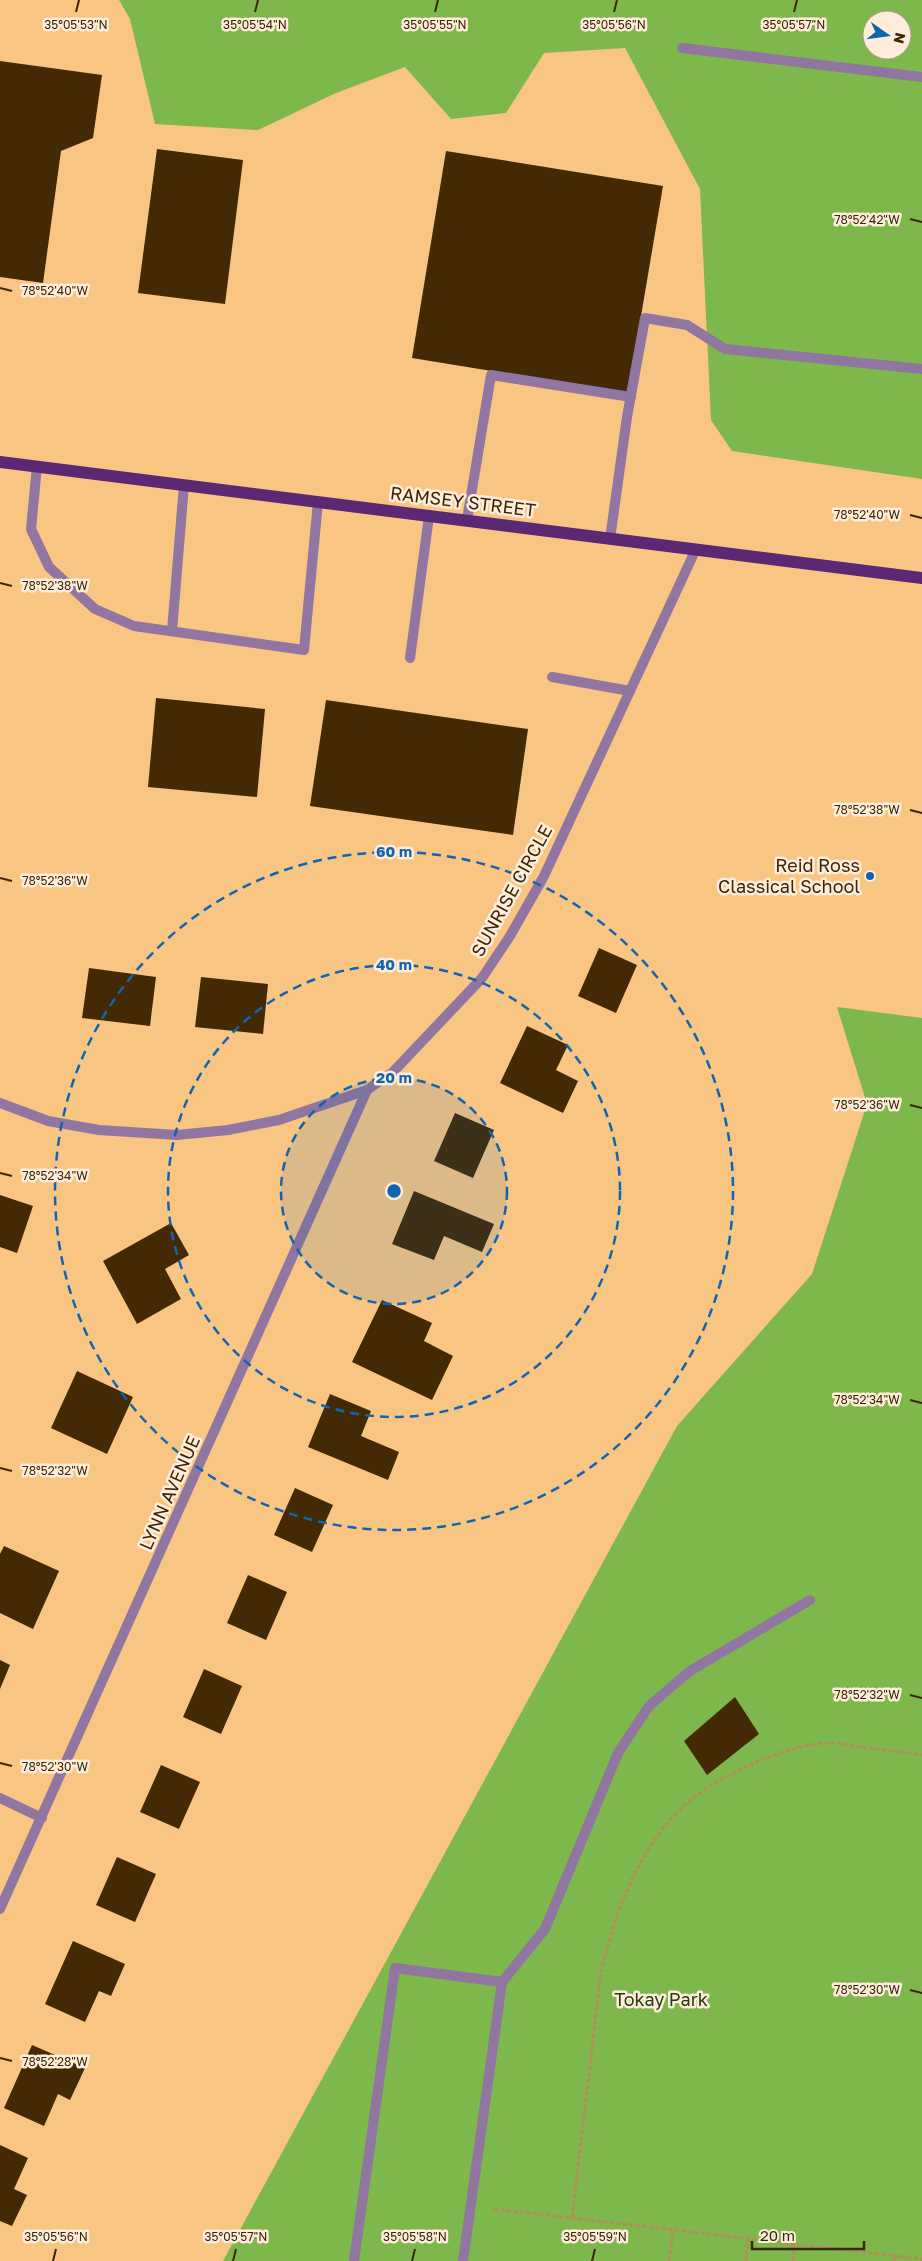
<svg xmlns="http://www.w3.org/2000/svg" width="922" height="2261" font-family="'Golos Text',sans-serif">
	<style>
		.green { fill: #7eb74b; fill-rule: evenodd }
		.building { fill: #432a04 }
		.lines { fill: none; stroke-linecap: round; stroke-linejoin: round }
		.path { stroke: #b58c57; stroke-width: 3; stroke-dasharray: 4 2.5; stroke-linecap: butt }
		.service { stroke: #9076a0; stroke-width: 10 }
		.minor { stroke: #9076a0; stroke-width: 10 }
		.primary { stroke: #5b2874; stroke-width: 12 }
		.ticks { fill: none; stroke: #3a2609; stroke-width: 2 }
		.ring { fill: none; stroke: #1064b2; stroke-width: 2.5; stroke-dasharray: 9 6 }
		.poi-dot { fill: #1064b2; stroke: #feedda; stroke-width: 2 }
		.labels { text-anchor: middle; stroke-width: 5; stroke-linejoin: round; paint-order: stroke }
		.street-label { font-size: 18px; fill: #3a2609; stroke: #feedda }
		.poi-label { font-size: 18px; fill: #3a2609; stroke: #feedda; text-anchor: end }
		.park-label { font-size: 18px; fill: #263d11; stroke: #feedda }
		.ticks-label { font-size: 12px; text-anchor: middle; fill: #3a2609; stroke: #feedda; stroke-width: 5; stroke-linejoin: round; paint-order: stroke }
		.centre { fill: #1064b2; stroke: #feedda; stroke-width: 2.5 }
		.ring-label { font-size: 15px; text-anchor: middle; font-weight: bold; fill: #1064b2; stroke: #feedda; stroke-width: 5; stroke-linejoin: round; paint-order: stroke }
	</style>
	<rect width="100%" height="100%" fill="#f9c582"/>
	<g class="green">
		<path d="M119,0H922V479L732,451L711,420L700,189L625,48L544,53L506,113L451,119L405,67L336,93L258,130L155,124L130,19ZM872,20H902V50H872Z"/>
		<path d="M837,1007L922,1018V2261H223L677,1426L812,1274L867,1104Z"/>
	</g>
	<g class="building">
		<path d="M0,61L102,75L93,138L61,151L43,283L0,277Z"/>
		<path d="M157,149L243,160L225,304L138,293Z"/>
		<path d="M446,151L663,186L628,393L412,358Z"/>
		<path d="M156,698L265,709L257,797L148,787Z"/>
		<path d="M326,700L528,729L513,835L310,806Z"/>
		<path d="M599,948L637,965L616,1013L578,996Z"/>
		<path d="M89,968L156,977L150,1026L82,1018Z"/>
		<path d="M201,977L268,984L263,1034L195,1027Z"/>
		<path d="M527,1026L568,1045L556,1070L578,1081L563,1113L500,1083Z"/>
		<path d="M455,1113L494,1130L473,1178L434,1161Z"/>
		<path d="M414,1191L494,1224L482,1252L444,1236L434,1260L392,1244Z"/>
		<path d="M0,1195L33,1206L17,1253L0,1247Z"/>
		<path d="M171,1223L189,1255L165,1269L181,1299L137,1324L103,1261Z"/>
		<path d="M382,1300L432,1323L424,1341L453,1356L432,1400L352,1362Z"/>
		<path d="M77,1371L133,1397L107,1454L51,1428Z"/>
		<path d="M330,1394L371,1411L361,1436L399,1452L388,1480L308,1447Z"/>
		<path d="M295,1488L333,1505L312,1552L274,1535Z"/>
		<path d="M4,1546L59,1571L33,1629L0,1613V1554Z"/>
		<path d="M248,1575L287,1592L266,1640L227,1623Z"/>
		<path d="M0,1660L10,1665L0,1689Z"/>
		<path d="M204,1669L242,1686L221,1734L183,1717Z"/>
		<path d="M735,1697L759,1734L707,1775L684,1741Z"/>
		<path d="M161,1765L200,1782L179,1829L140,1812Z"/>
		<path d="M117,1857L156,1874L135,1922L96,1905Z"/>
		<path d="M73,1941L125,1964L111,1996L99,1991L85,2022L45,2004Z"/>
		<path d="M32,2045L85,2068L70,2100L58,2094L44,2126L4,2108Z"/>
		<path d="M0,2145L28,2158L14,2189L27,2195L12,2226L0,2221Z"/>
	</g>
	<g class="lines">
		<g class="path">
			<path d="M494,2209L922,2259"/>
			<path d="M572,2218L601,1972C615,1912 639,1846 686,1804C703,1788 727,1776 748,1766C771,1755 801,1744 828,1743C837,1742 848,1745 858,1747C879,1749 901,1752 922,1755"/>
			<path d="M669,2261L673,2230"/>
			<path d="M746,2261L748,2239"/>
			<path d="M793,2261L794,2244"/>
			<path d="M894,2261V2255"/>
		</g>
		<g class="service">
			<path d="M682,48L922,77"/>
			<path d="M37,466L31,529L49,567L95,609L134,626L304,650L318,502"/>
			<path d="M467,520L491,375L631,397"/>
			<path d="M610,539L627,417L645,318L687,325L725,349L922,369"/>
			<path d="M172,631L184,485"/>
			<path d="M410,658L429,516"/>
			<path d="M552,677L630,691"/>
			<path d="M502,1982L545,1929L618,1753L649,1706L690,1671L810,1600"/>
			<path d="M354,2261L395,1968L502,1982L463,2261"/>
		</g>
		<g class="minor">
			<path d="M0,1103L48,1121L99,1130L177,1135L228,1130L279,1120L367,1090L393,1072L482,978L510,936L544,876L696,549"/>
			<path d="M0,1798L42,1818"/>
			<path d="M0,1909L367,1090"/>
		</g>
		<path class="primary" d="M0,462L922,578"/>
	</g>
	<path class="ticks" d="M76,12L79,0M255,12L258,0M435,12L438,0M614,12L617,0M794,12L797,0M910,219L922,222M0,288L12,291M910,515L922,518M0,583L12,586M910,810L922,813M0,878L12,881M910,1105L922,1108M0,1173L12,1176M910,1400L922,1403M0,1468L12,1471M910,1695L922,1698M0,1763L12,1766M910,1990L922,1993M0,2058L12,2061M53,2261L56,2249M233,2261L236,2249M412,2261L415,2249M592,2261L595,2249"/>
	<circle cx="394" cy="1191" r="113" fill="#1064b2" fill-opacity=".12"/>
	<g class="ring">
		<circle cx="394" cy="1191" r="113"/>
		<circle cx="394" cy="1191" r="226"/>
		<circle cx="394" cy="1191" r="339"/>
	</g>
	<circle class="poi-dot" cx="870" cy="876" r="5"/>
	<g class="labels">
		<g class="street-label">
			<text transform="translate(463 502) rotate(7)" y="6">RAMSEY STREET</text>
			<text transform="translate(512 891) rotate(-61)" y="6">SUNRISE CIRCLE</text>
			<text transform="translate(170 1493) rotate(-66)" y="6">LYNN AVENUE</text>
		</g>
		<g class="poi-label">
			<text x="860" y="872">Reid Ross<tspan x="860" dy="21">Classical School</tspan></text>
		</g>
		<g class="park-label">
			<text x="661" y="2006">Tokay Park</text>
		</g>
	</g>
	<g class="ticks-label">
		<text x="76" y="29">35°05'53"N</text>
		<text x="255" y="29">35°05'54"N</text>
		<text x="435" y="29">35°05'55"N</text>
		<text x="614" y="29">35°05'56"N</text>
		<text x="794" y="29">35°05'57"N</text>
		<text x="867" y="224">78°52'42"W</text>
		<text x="55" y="295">78°52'40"W</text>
		<text x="867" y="519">78°52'40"W</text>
		<text x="55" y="590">78°52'38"W</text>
		<text x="867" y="814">78°52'38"W</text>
		<text x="55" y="885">78°52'36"W</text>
		<text x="867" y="1109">78°52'36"W</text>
		<text x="55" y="1180">78°52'34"W</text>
		<text x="867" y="1404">78°52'34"W</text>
		<text x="55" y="1475">78°52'32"W</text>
		<text x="867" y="1699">78°52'32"W</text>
		<text x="55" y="1771">78°52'30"W</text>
		<text x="867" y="1994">78°52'30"W</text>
		<text x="55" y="2066">78°52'28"W</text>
		<text x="56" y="2241">35°05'56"N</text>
		<text x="236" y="2241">35°05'57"N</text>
		<text x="415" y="2241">35°05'58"N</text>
		<text x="595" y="2241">35°05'59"N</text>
	</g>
	<circle cx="394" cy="1191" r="8" class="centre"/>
	<g class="ring-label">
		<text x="394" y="857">60 m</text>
		<text x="394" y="970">40 m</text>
		<text x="394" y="1083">20 m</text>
	</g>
	<g transform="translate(887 35) rotate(104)"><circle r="24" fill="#feedda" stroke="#b09d86"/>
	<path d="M0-4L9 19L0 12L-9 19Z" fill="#1064b2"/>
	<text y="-8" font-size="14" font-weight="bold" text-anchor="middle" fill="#3a2609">N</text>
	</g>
	<path d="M752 2241v8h112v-8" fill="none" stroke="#3a2609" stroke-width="2.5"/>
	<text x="760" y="2241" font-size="15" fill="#3a2609" stroke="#feedda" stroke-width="4" paint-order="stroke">20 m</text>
</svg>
